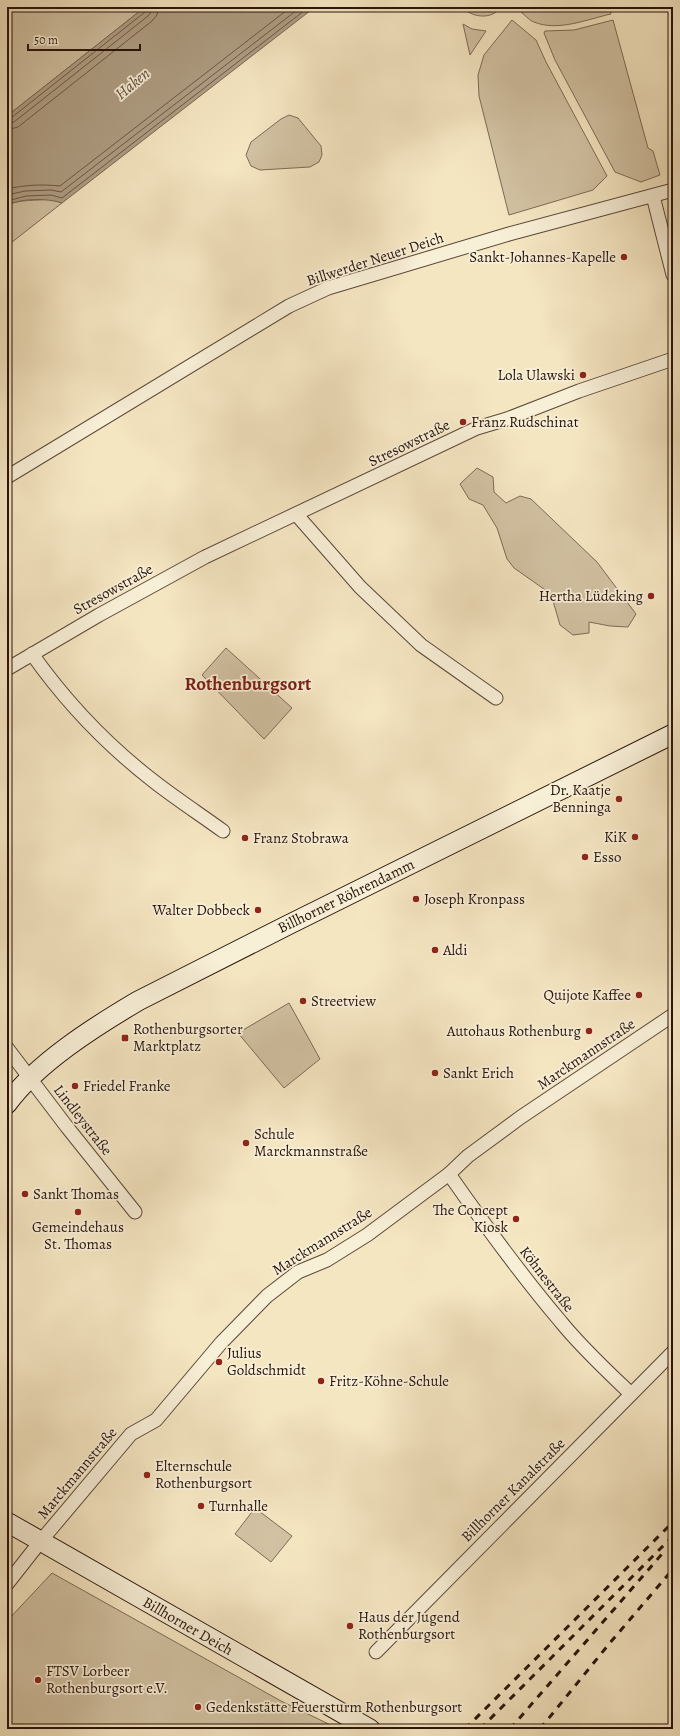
<svg xmlns="http://www.w3.org/2000/svg" width="680" height="1736" font-family="Alegreya,serif">
	<style>
		.green { fill: #d2c2a3; stroke: #7d6a57 }
		.water { fill: #af9e84; stroke: #796654 }
		.lines { fill: none; stroke-linecap: round; stroke-linejoin: round }
		.shore { stroke: #6c5848; stroke-width: 1 }
		.street-casing { stroke: #5b4839; stroke-width: 15 }
		.secondary-casing { stroke: #28130b; stroke-width: 21 }
		.street { stroke: #f8efd7; stroke-width: 13 }
		.secondary { stroke: #f8efd7; stroke-width: 19 }
		.rail { stroke: #28130b; stroke-width: 3; stroke-dasharray: 7 7; stroke-linecap: butt }
		.poi-dot { fill: #8f2418; stroke: #f8efd7; stroke-width: 1.5 }
		.labels { text-anchor: middle; stroke-width: 3.5; stroke-linejoin: round; paint-order: stroke }
		.poi-label { font-size: 15px; fill: #28130b; stroke: #f8efd7; text-anchor: start }
		.street-label { font-size: 15px; fill: #28130b; stroke: #f8efd7 }
		.water-label { font-size: 16px; font-style: italic; fill: #5e4b3b; stroke: #f8efd7 }
		.district-label { font-size: 19px; font-weight: bold; fill: #7a1f14; stroke: #f8efd7 }
	</style>
	<rect width="100%" height="100%" fill="#f5e6c2"/>
	<filter id="stains"><feTurbulence type="fractalNoise" baseFrequency=".005" numOctaves="4"/><feColorMatrix values="0 0 0 0 .2 0 0 0 0 .09 0 0 0 0 .02 0 0 0 .5 -.17"/></filter>
	<radialGradient id="worn" r=".72"><stop offset=".6" stop-color="#630" stop-opacity="0"/><stop offset="1" stop-color="#630" stop-opacity=".3"/></radialGradient>
	<g class="green">
		<path d="M7,7H145L7,116Z"/>
		<path d="M461,7H501C491,21 472,17 461,7Z"/>
		<path d="M521,7H609L611,14C588,19 558,32 534,22C530,21 526,16 522,13Z"/>
		<path d="M512,20L536,40L546,62L607,176L593,190L509,215L479,96L478,75L484,55Z"/>
		<path d="M613,20L648,148L653,151L660,175L641,182L615,172L555,60L544,33L545,31L574,30Z"/>
		<path d="M463,24L472,29L486,31L470,55Z"/>
		<path d="M289,115L298,118L321,146L322,155L319,162L310,167L260,170L251,166L246,155L251,142L281,119Z"/>
		<path d="M51,199L62,203L7,246V205C21,199 36,201 51,199Z"/>
		<path d="M477,468L493,477L494,492L506,503L520,496L531,499L597,562L636,614L628,627L610,626L589,622V633L573,635L560,625L551,594L514,568L507,559L497,528L483,505L469,499L460,484Z"/>
		<path d="M226,648L292,708L264,739L202,675Z"/>
		<path d="M289,1003L320,1059L284,1088L238,1033Z"/>
		<path d="M255,1508L292,1536L271,1562L235,1534Z"/>
		<path d="M52,1573L281,1701L339,1729H7V1621Z"/>
	</g>
	<path class="water" d="M145,7H315L62,203C47,198 22,198 7,205V116Z"/>
	<g class="lines">
		<g class="shore">
			<path d="M7,119L11,118L145,12L147,7"/>
			<path d="M7,124L14,122L148,16L152,11V7"/>
			<path d="M7,130L18,127L152,21L157,15L158,7"/>
			<path d="M7,189C24,185 42,184 60,186L291,7"/>
			<path d="M7,195L25,191L51,190L61,192L301,7"/>
			<path d="M7,201L26,196L51,195L62,198L309,7"/>
		</g>
		<defs>
			<g id="street">
				<path d="M653,196L673,275"/>
				<path d="M7,477L289,306L328,288L509,234L673,190"/>
				<path d="M296,514L360,587L421,645L496,698"/>
				<path d="M32,654C66,702 109,747 156,783C178,800 201,815 223,831"/>
				<path d="M7,669L99,615L205,557L477,428L507,419L579,391L673,359"/>
				<path d="M7,1048L67,1127L135,1212"/>
				<path d="M449,1174C484,1224 521,1275 561,1322C582,1348 607,1371 631,1394"/>
				<path d="M7,1584L40,1542L131,1434L156,1420L221,1343L267,1296L298,1272L327,1260L367,1235L449,1174L468,1156L521,1117L673,1015"/>
				<path d="M376,1652L673,1352"/>
			</g>
			<g id="secondary">
				<path d="M7,1104C37,1063 94,1027 138,1001L288,925L673,734"/>
				<path d="M7,1522L370,1729"/>
			</g>
		</defs>
		<use href="#street" class="street-casing"/>
		<use href="#secondary" class="secondary-casing"/>
		<use href="#street" class="street"/>
		<use href="#secondary" class="secondary"/>
		<g class="rail">
			<path d="M465,1729L673,1522"/>
			<path d="M480,1729L673,1536"/>
			<path d="M510,1729L662,1554"/>
			<path d="M540,1729L609,1644L673,1569"/>
		</g>
	</g>
	<g class="poi-dot">
		<circle cx="624" cy="257" r="4"/>
		<circle cx="583" cy="375" r="4"/>
		<circle cx="463" cy="422" r="4"/>
		<circle cx="651" cy="596" r="4"/>
		<circle cx="619" cy="799" r="4"/>
		<circle cx="635" cy="837" r="4"/>
		<circle cx="245" cy="838" r="4"/>
		<circle cx="585" cy="857" r="4"/>
		<circle cx="416" cy="899" r="4"/>
		<circle cx="258" cy="910" r="4"/>
		<circle cx="435" cy="950" r="4"/>
		<circle cx="639" cy="995" r="4"/>
		<circle cx="303" cy="1001" r="4"/>
		<circle cx="589" cy="1031" r="4"/>
		<rect x="121" y="1034" width="8" height="8" rx="2"/>
		<circle cx="435" cy="1073" r="4"/>
		<circle cx="75" cy="1086" r="4"/>
		<circle cx="246" cy="1143" r="4"/>
		<circle cx="25" cy="1194" r="4"/>
		<circle cx="78" cy="1212" r="4"/>
		<circle cx="516" cy="1219" r="4"/>
		<circle cx="219" cy="1362" r="4"/>
		<circle cx="321" cy="1381" r="4"/>
		<circle cx="147" cy="1475" r="4"/>
		<circle cx="201" cy="1506" r="4"/>
		<circle cx="350" cy="1626" r="4"/>
		<circle cx="38" cy="1680" r="4"/>
		<circle cx="198" cy="1707" r="4"/>
	</g>
	<g class="labels">
		<g class="poi-label">
			<text x="616" y="262" text-anchor="end">Sankt-Johannes-Kapelle</text>
			<text x="575" y="380" text-anchor="end">Lola Ulawski</text>
			<text x="471" y="427">Franz Rudschinat</text>
			<text x="643" y="601" text-anchor="end">Hertha Lüdeking</text>
			<text x="611" y="795" text-anchor="end">Dr. Kaatje<tspan x="611" dy="17">Benninga</tspan></text>
			<text x="627" y="842" text-anchor="end">KiK</text>
			<text x="253" y="843">Franz Stobrawa</text>
			<text x="593" y="862">Esso</text>
			<text x="424" y="904">Joseph Kronpass</text>
			<text x="250" y="915" text-anchor="end">Walter Dobbeck</text>
			<text x="443" y="955">Aldi</text>
			<text x="631" y="1000" text-anchor="end">Quijote Kaffee</text>
			<text x="311" y="1006">Streetview</text>
			<text x="133" y="1034">Rothenburgsorter<tspan x="133" dy="17">Marktplatz</tspan></text>
			<text x="581" y="1036" text-anchor="end">Autohaus Rothenburg</text>
			<text x="443" y="1078">Sankt Erich</text>
			<text x="83" y="1091">Friedel Franke</text>
			<text x="254" y="1139">Schule<tspan x="254" dy="17">Marckmannstraße</tspan></text>
			<text x="33" y="1199">Sankt Thomas</text>
			<text x="508" y="1215" text-anchor="end">The Concept<tspan x="508" dy="17">Kiosk</tspan></text>
			<text x="78" y="1232" text-anchor="middle">Gemeindehaus<tspan x="78" dy="17">St. Thomas</tspan></text>
			<text x="227" y="1358">Julius<tspan x="227" dy="17">Goldschmidt</tspan></text>
			<text x="329" y="1386">Fritz-Köhne-Schule</text>
			<text x="155" y="1471">Elternschule<tspan x="155" dy="17">Rothenburgsort</tspan></text>
			<text x="209" y="1511">Turnhalle</text>
			<text x="358" y="1622">Haus der Jugend<tspan x="358" dy="17">Rothenburgsort</tspan></text>
			<text x="46" y="1676">FTSV Lorbeer<tspan x="46" dy="17">Rothenburgsort e.V.</tspan></text>
			<text x="206" y="1712">Gedenkstätte Feuersturm Rothenburgsort</text>
		</g>
		<g class="street-label">
			<text transform="translate(375 259) rotate(-18)" y="5">Billwerder Neuer Deich</text>
			<text transform="translate(409 443) rotate(-26)" y="5">Stresowstraße</text>
			<text transform="translate(113 589) rotate(-29)" y="5">Stresowstraße</text>
			<text transform="translate(346 896) rotate(-26)" y="5">Billhorner Röhrendamm</text>
			<text transform="translate(586 1054) rotate(-34)" y="5">Marckmannstraße</text>
			<text transform="translate(83 1120) rotate(52)" y="5">Lindleystraße</text>
			<text transform="translate(322 1241) rotate(-32)" y="5">Marckmannstraße</text>
			<text transform="translate(547 1279) rotate(52)" y="5">Köhnestraße</text>
			<text transform="translate(77 1473) rotate(-50)" y="5">Marckmannstraße</text>
			<text transform="translate(513 1490) rotate(-45)" y="5">Billhorner Kanalstraße</text>
			<text transform="translate(188 1626) rotate(30)" y="5">Billhorner Deich</text>
		</g>
		<g class="water-label">
			<text transform="translate(132 83) rotate(-40)" y="6">Haken</text>
		</g>
		<g class="district-label">
			<text x="248" y="690">Rothenburgsort</text>
		</g>
	</g>
	<rect width="680" height="1736" fill="none" stroke="#f5e6c2" stroke-width="24"/>
	<rect x="8" y="8" width="664" height="1720" fill="none" stroke="#28130b" stroke-width="2"/>
	<rect x="12" y="12" width="656" height="1712" fill="none" stroke="#28130b"/>
	<path d="M28 44v6h112v-6" fill="none" stroke="#28130b" stroke-width="2"/>
	<text x="34" y="44" font-size="12" fill="#28130b" stroke="#f8efd7" stroke-width="3" paint-order="stroke">50 m</text>
	<rect width="100%" height="100%" filter="url(#stains)"/>
	<rect width="100%" height="100%" fill="url(#worn)"/>
</svg>
